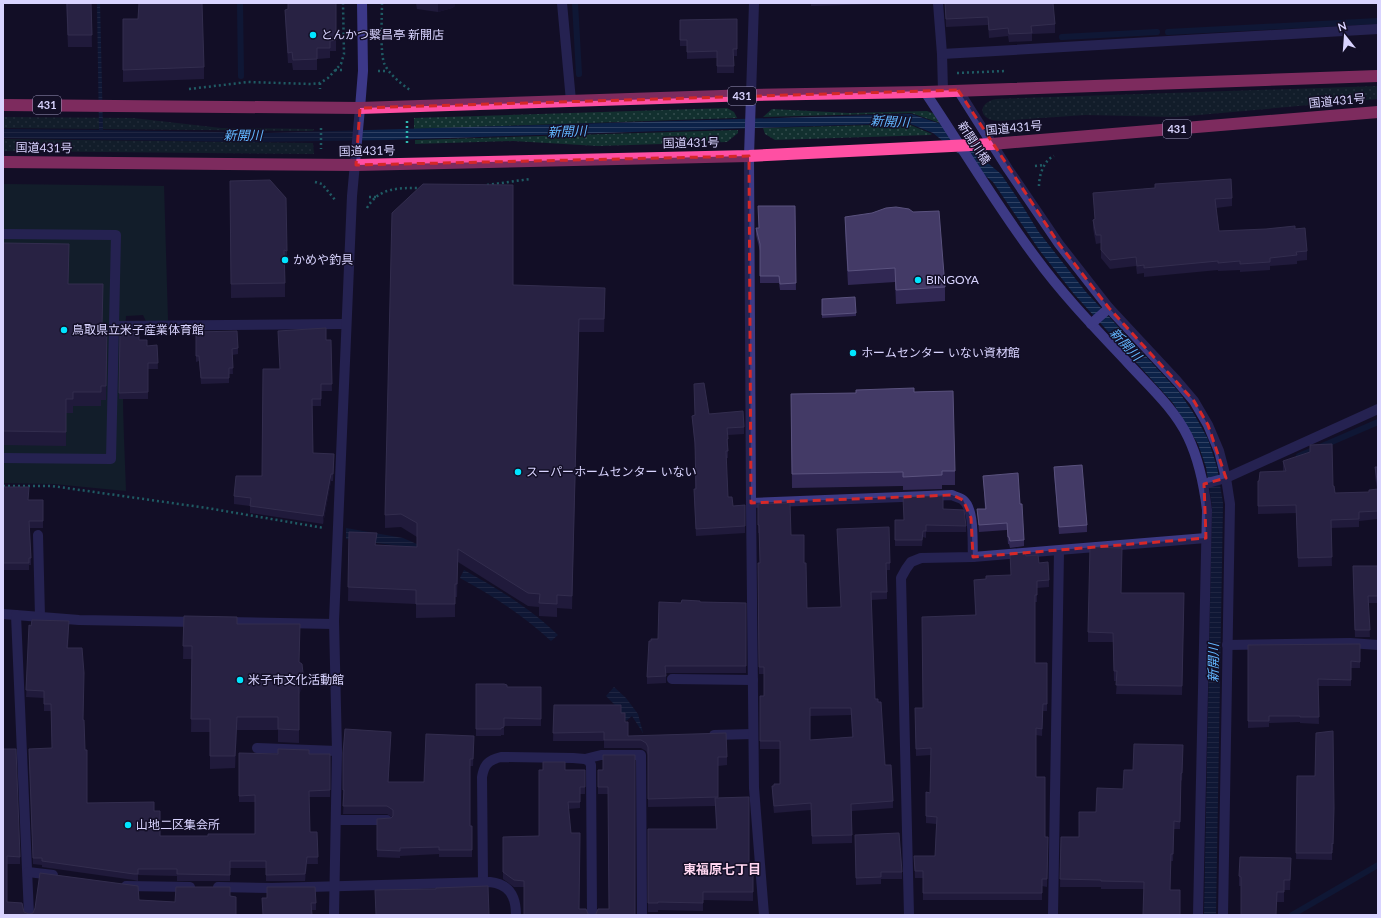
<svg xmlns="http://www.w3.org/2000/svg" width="1381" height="918" font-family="Lato,'Noto Sans JP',sans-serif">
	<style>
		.grass { fill: url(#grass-dots) }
		.pitch { fill: #12302f }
		.water { fill: url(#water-rules) }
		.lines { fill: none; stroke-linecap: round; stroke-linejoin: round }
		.stream { stroke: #0c2248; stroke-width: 6 }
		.path { stroke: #2fb8b0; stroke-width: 2.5; stroke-dasharray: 2 3; stroke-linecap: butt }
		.lane { stroke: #3d3a85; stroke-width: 10 }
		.street { stroke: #3d3a85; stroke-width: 10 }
		.secondary { stroke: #6f6bff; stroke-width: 10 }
		.highway { stroke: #ff4fa3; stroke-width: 12 }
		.wall { fill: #312854; fill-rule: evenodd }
		.shaded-wall { fill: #1d163a }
		.building { fill: #433a66; stroke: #5a527e; fill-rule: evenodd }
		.marked { fill: none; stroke: #d62828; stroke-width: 3; stroke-dasharray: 8 5; stroke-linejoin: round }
		.poi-dot { fill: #00e5ff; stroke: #130f26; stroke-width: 1.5 }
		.labels { text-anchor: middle; stroke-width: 3; stroke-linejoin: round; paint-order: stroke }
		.shield { fill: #130f26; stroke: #9e99be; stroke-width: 1 }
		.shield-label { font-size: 11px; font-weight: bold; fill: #d9d4ff }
		.poi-label { font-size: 12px; fill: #d9d4ff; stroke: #130f26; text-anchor: start }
		.street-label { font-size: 12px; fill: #d9d4ff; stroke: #130f26 }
		.water-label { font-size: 13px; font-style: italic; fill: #62b6ff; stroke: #130f26 }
		.neighbourhood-label { font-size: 13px; font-weight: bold; fill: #ffd6f0; stroke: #130f26 }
	</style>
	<defs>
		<pattern id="grass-dots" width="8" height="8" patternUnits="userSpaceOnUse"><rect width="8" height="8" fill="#12302f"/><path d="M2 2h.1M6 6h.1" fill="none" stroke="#344d4e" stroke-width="1.8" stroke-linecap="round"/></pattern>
		<pattern id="water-rules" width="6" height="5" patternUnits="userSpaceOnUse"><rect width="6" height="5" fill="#0c2248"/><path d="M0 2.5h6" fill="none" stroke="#2f4163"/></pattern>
	</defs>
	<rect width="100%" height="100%" fill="#130f26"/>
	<g class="grass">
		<path d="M1378,86V99L1176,117L1085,115L999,121C979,121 976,103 996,99Z"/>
		<path d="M727,108L734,112L737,118L414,129V118Z"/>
		<path d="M772,109L849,113L927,111L935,114L940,123L911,113L763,117Z"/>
		<path d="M3,117L133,118L221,128L314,129L313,131L3,128Z"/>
		<path d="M908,124L932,134L930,135L775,140L765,134L763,128Z"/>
		<path d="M738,130V133L727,142L598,146L513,141L415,144V140Z"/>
		<path d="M3,139L313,143L314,154L3,151Z"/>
	</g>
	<path class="pitch" d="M3,184L164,186L168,321H146L143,315L126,316C120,374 124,433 126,491L54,484L3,483Z"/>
	<g class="water">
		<path d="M97,3H100L103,130L267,133L911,114L941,124L1001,174L1022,205L1038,231L1056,254L1086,292L1179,392L1194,414L1208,439L1217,467L1223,503L1216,915H1204L1212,506L1206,467L1198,444L1173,403L1074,294L1040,251L993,182L933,133L908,123L388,140L248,142L3,138V129L99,130Z"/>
		<path d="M346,528L403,538L426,548L422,557L400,546L346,539Z"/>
		<path d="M464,570C498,589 529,607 558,635L551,641C523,615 493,596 460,578Z"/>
		<path d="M614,687L626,698L638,714L643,733L632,716L626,721L618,708L606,696Z"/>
	</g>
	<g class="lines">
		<g class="stream">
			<path d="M240,3L241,76"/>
			<path d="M575,3L579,74"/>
			<path d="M1168,32L1378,21"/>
			<path d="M1062,37L1157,32"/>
			<path d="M1299,456L1378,422"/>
			<path d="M1292,915L1378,865"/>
		</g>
		<g class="path">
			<path d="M382,3C382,17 380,51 384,63C388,73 400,83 410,90"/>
			<path d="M335,70H345"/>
			<path d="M378,71H388"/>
			<path d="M957,73L1006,71"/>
			<path d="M320,83V89"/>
			<path d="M189,89L248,82L311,84L320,83L328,78L341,64L344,54L343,3"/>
			<path d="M407,121V145"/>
			<path d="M321,128V149"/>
			<path d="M1035,166L1044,165"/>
			<path d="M315,182L322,184L336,201"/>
			<path d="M487,185L530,179"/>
			<path d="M1039,186C1039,175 1044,160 1054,156"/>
			<path d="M369,197H376"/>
			<path d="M367,208C379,187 399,188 421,188"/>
			<path d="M3,486H52L207,508L324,528"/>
		</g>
		<g class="lane">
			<path d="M3,234L116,235L111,459L3,458"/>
			<path d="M38,535L40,617"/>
			<path d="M672,679L753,680"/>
			<path d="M714,735L753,734"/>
			<path d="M257,748L337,751"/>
			<path d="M585,759L601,755H641L642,915"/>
			<path d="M336,820H387"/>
		</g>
		<g class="street">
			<path d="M562,3L571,101"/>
			<path d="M754,3L749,156L751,503L754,788L764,915"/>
			<path d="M938,3L942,54L943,91"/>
			<path d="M942,54L1378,29"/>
			<path d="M958,90L1008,169L1059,244L1109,308L1177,381L1194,401L1208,425L1219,451L1226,478L1230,504L1223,915"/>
			<path d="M925,92C962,147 996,205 1036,258C1063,295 1096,329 1127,362C1149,386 1174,408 1188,437C1199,460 1204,485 1207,510L1198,915"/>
			<path d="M1091,324L1109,308"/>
			<path d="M114,326L346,324"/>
			<path d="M1204,484L1226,478L1378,409"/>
			<path d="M751,503L952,495C955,497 961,498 963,500C975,509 972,543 973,557"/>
			<path d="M3,614L79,620L197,622"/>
			<path d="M16,615L29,915"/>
			<path d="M225,622L334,624"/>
			<path d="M1227,645L1350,643L1378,645"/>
			<path d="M28,872L53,875"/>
			<path d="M483,882L482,777C484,765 488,760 501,757L573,758L585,759L589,761L591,765L592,915"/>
			<path d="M126,886L190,887"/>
			<path d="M218,887L272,888L490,882C509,884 516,896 516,915"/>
			<path d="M334,915L337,751L334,621L352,196L360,108"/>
			<path d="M909,915L901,578L906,569L911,562L921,558L973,557L1206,538"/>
			<path d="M1053,915L1059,551"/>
		</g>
		<path class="secondary" d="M360,108L363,71L362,3"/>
		<g class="highway">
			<path d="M3,105L360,108L752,95L925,92L1378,76"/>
			<path d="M3,162L356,165L749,156L992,144L1378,112"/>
		</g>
	</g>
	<g class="wall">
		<path d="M66,3H91L92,47H68Z"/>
		<path d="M336,3V51H330V58L317,59V70H293L292,63H288L285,20V10Z"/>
		<path d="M416,3H455V6L452,8L438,12L417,9Z"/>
		<path d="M811,3H877V4L811,6Z"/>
		<path d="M945,3L1055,24V33L1032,34V41L1009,42L1008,36L989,38L988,25L946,27Z"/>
		<path d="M123,19H138L204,67V79L123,82Z"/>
		<path d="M737,19V56H734V73H717V58L687,59V46H680V20Z"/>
		<path d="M230,181L287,251V264H285V297L231,298Z"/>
		<path d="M1155,184L1232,198V206L1216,208L1219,231L1295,229L1307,251V260L1297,261V264L1270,266V270L1240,272V270L1218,271V270L1144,277V273L1137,274L1136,266L1110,269L1101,258V243L1096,244L1093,228V220L1095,219L1093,193L1155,188Z"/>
		<path d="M795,206L796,290H780L779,283H760V251L756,235V228H759Z"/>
		<path d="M845,217L945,287V301L896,304L895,282L848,285L845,231Z"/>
		<path d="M3,243L69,258L68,284L102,326L107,339L106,400H101V406H73V413H66V446L3,445Z"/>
		<path d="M513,285L605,301L604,332H579L572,609L557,608V617L539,616V607L528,606L458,562L457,597H455V617L416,618V604L348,601L349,532L377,545L417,547V537L401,527L385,528V515Z"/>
		<path d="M822,299L856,313V316L822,318Z"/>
		<path d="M120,332L139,340L147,346L157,345L158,369H148V399H119Z"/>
		<path d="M196,332L238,348V354L232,355L233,374H229V383L201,384L199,361L196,362Z"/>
		<path d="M326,340H331L332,391H321V406H312L313,453L334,461L333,481H331L323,524L250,513V506L234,504V496L262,476L280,369Z"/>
		<path d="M914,392L955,471V485H942V489L903,490V486L792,488L791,394Z"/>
		<path d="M709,414L744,427V434L728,435V458H726L728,497L733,506L745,505V533L696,536L694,496V489H695V450L692,416Z"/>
		<path d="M1283,461L1333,486L1335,493L1369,492L1377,489L1375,476V467H1378V519L1359,521V527L1331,528L1332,566L1298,567L1296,513L1258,514V481L1283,471Z"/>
		<path d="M1054,467L1087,525V532L1059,534L1054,474Z"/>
		<path d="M983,476L1020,504L1024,540V546L1010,548L1009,544H1008L1007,530L979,532L977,509H985Z"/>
		<path d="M3,487L29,500H43V528H29L31,558V565H29V570H3V580Z"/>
		<path d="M758,504L791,535L804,563L807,608L841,607L837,529L890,563V570H887V599L871,600L875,699L885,765L893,801V808L852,811V843L812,844L811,810L774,813L772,793V786L780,784V749H760V696H764V674H759L758,563H760L759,533H758ZM851,715L852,737L810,740V716Z"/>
		<path d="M943,509L966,526V532H926V538L923,537L922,546H895V520H904Z"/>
		<path d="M1026,556L1039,563L1049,580V587L1037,588V602H1035V663H1047V711H1043L1042,736L1036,735V777L1045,837H1048L1047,887L1042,886V900H923V878H915L914,856H935L936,824L926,823V792L930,793L931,755L916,756L915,708H923L975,615L974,580L986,579L1011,575Z"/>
		<path d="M1378,566V603H1368L1370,637H1355L1353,573Z"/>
		<path d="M1122,593H1184L1182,695L1116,694L1117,681H1114L1113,642H1088V632Z"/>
		<path d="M700,602L746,603V673H666V683L647,684V677L651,641L658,639L681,603Z"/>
		<path d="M184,616L237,624L299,662L303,686L299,694V743L278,742V730H237L235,768L210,769V732H191L192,659H183Z"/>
		<path d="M31,626L69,628L68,648L83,720L87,803L154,811L160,836H208L255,834V802H239V753L330,754V797H309L310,832H317L318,864H307L305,881H266V868H230V881H177V876L138,875V881L134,880L42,867V865L33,864L29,756L52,748L51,711H44V698L26,697Z"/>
		<path d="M1360,644V668H1351V686H1318L1319,724L1300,723V722L1269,723V727L1248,728V645Z"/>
		<path d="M476,684L507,687H541V726H504V735H501V736H476Z"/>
		<path d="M554,705L621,713L625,722L628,736L727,757V765L718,766V798L749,866H753V901L703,900V911L658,910V912H648V829H716L715,806L648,807V755L646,751L641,748H604V741H553Z"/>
		<path d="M391,739L388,782H424L474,743L473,766H470V826H472V857H439V854L400,856V858L377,857V819L391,818L392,817L387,814H343L344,797H343V753Z"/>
		<path d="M1183,745L1182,781L1181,780L1180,829H1174L1173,861H1171L1144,889H1101V887H1060L1061,837H1079L1096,812L1123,789L1133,770Z"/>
		<path d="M3,749L20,857V864H7V902L29,914L139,900L175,902L230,896L236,915H3Z"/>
		<path d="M603,755L635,915H524V887H514L503,879V837L539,836L543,770H585V794H580V808L568,809L579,909L588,914L592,915L609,909L608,794H598V770H603Z"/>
		<path d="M1297,776L1334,815L1333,850H1332V860L1296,859Z"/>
		<path d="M855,835L902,872V879H881V884L856,885Z"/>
		<path d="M1291,858L1290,890H1284V902H1277L1241,886H1239V876Z"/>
		<path d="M262,898L316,903V910H312Z"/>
	</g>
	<g class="shaded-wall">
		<path d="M438,3H455V6L452,8L438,12Z"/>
		<path d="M331,474V481L323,524V516Z"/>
		<path d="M303,673V686L299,694V681Z"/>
		<path d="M237,717V730L235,768V756Z"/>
		<path d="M391,732V739L388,789V782Z"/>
		<path d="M307,857V864L305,881V874Z"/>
	</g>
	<g class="building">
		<path d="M67,3H91L92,35H68Z"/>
		<path d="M139,3H202L204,67L123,70V19H138Z"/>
		<path d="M288,3H336V40L330,41V48H317V59L293,60L292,52L288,53L285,10L288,9Z"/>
		<path d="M945,3H1053L1055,24L1031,26L1032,33L1009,34L1008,28L989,30L988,17L946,19Z"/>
		<path d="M737,19V49H733L734,66H717V51L687,52V40H680V20Z"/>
		<path d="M1231,179L1232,198L1215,199L1219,231L1266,229L1295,226V229L1305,228L1307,251L1296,252L1297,255L1270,258V262L1240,264V261L1218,263V261L1144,268V265L1137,266L1136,257L1110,260L1101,250V235H1096L1093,220L1095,219L1093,193L1155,188V184Z"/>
		<path d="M270,180L286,198L287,251L284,250L285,283L231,284L230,181Z"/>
		<path d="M423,184L513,185V285L605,288L604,319H579L572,596L557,595V604L539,603L540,594L528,593L458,549L457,584H455V604H416V590L348,587L349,532L377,533L375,545L417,547V523L401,514L385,515L392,213Z"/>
		<path d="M758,206H795L796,283L780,284L779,276H760V244L756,228H759Z"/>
		<path d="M896,207L909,209L913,212L939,211L945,287L896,290L895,268L848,271L845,217L872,213L886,208Z"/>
		<path d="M3,243L69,244L68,284H103L102,326H107L106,386H101V392H73V399H66V432L3,431Z"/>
		<path d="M855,297L856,313L822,315V299Z"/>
		<path d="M326,328V340H331L332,384H321V399H312L313,453L334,454L333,474H331L323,516L250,506L251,498L234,496L236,476H262L263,369H280L278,331Z"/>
		<path d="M237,331L238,348L232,349L233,368H229V378H201L199,356H196V332Z"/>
		<path d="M120,332H139V340H147V346L157,345L158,363H148V392L119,393Z"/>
		<path d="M704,383L709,414L743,411L744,427L727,428L728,439H727L728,451H726L728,497H732L733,506L745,505V526L696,529L694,489H696L695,443L692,416L695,415L694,384Z"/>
		<path d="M914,388V392L953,391L955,471H942V475L903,477V472L792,474L791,394L856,393V390Z"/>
		<path d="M1332,444L1333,486H1334L1335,493L1369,492V490L1378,489V511L1359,512V519L1331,520L1332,557L1298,558L1296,505L1258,506V481H1259L1260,472L1286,471L1283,461L1310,452V445Z"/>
		<path d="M1082,465L1087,525L1059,527L1054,467Z"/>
		<path d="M1375,467H1378V486Z"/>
		<path d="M1018,473L1020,504H1022L1024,540L1010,541L1009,537H1008L1007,523L979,525L977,509H986L983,476Z"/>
		<path d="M3,487H29L28,500H43V521H29L31,558H29V563H3V572Z"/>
		<path d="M943,496V509L964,510L966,526L926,525V531H923L922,540H895V520H904L903,497Z"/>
		<path d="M790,503L791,535H804V563H806L807,608L841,607L837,529L889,527L890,563H886L887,592H871L875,699H878V702H881L885,765H891L893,801L851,804L852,835L812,836L811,803L774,806L772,786H774V784H780V741H760V696H764V667H759L758,563H760L759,525H758V504ZM810,708H851L853,737L810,740Z"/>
		<path d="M1090,547L1122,548L1121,593H1184L1182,686L1116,685L1117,671H1114L1113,633L1088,632Z"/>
		<path d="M1025,552L1026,556L1038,555L1039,563L1048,562L1049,580L1037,581V595H1035V663H1047V704H1043L1042,729L1036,728V777H1045V837H1048L1047,879H1042V893H923V871H915L914,856H935L937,817L926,816V792L930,793L931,748L916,749L915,708H923L922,617L976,615L974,580L986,579V576L1011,575L1010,553Z"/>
		<path d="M1353,566H1378V596H1368L1370,630H1355Z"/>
		<path d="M682,600L700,601V602L746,603V666H665L666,676L647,677L649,641H651V639H658L659,602L681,603Z"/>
		<path d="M184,616L237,617V624H300L299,662L302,664L303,673L299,681V730L278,729V717H237L235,756H210V719H191L192,646H183Z"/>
		<path d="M32,620L69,621L67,648H82L84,673L83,720H84L85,750H87V803L154,802V811H160V836H208V834H255V795L239,796V753L278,754V749L309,750V754H330V790L309,791L310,832H317L318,857H307L305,874L266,875V861H230V875L177,874V869H138V874H134L42,861V858H33L29,749L52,748L51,704H44V691L26,690L29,625L31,626Z"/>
		<path d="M1360,644V662L1351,661V680L1318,679L1319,717H1300V716H1269V721H1248V645Z"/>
		<path d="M476,684H504L507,685V687H541V719L504,718V727L501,728V729H476Z"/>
		<path d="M554,705H621V713H625V722H628V736L726,733L727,757H718V797L648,799V747L646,743L641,740H604V732L553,733Z"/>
		<path d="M345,729L391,732L388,782H424L426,734L474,736L473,759H470V826H472V850H439V847L400,848V851L377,850V819L391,818L393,816V810L387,806H343L344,790H343V753Z"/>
		<path d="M1333,731L1334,808L1333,844L1332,843V853H1296L1297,776H1315L1316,733Z"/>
		<path d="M1134,744L1183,745L1182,773H1181L1180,822L1174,821L1173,854H1171L1170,890H1180V915H1143L1144,882L1101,881V880L1060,879L1061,837H1079V812H1096L1097,788L1123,789L1124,770H1133Z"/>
		<path d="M3,749H16L20,857L7,856V902L22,903L24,912L29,914L33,913L35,908L40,873L138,886L139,900L175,902L176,887H230V896L236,897V915H3Z"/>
		<path d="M603,755H635V915H524V881L514,880L503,872V837L539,836V770H543V762H565V770H585V787H580V802H568L571,833H580L579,909H586L588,914L592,915L596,914L598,909H609L608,787H598V770H603Z"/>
		<path d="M749,797V866H753V892H703V903L658,902V903H648V829H717L715,798Z"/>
		<path d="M899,833L902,872H881V877L856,878L855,835Z"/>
		<path d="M1240,857L1291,858L1290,880H1284V892H1277L1276,915H1241V877L1239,876Z"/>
		<path d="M488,886L489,915H376L375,890L436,889V888Z"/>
		<path d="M267,887H315L316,903H311L312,915H263L262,898H267Z"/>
	</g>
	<path d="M0 0H1381V918H0ZM958,90L1059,244L1109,308L1194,401L1208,425L1226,478L1204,484L1206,538L973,557L971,518L963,500L952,495L751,503L749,156L356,165L360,108Z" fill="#130f26" fill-opacity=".55" fill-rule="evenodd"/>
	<path class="marked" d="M958,90L1059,244L1109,308L1194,401L1208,425L1226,478L1204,484L1206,538L973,557L971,518L963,500L952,495L751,503L749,156L356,165L360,108Z"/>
	<g class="poi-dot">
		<circle cx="313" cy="35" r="4"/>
		<circle cx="285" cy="260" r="4"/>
		<circle cx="918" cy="280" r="4"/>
		<circle cx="64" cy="330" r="4"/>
		<circle cx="853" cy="353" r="4"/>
		<circle cx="518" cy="472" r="4"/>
		<circle cx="240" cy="680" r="4"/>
		<circle cx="128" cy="825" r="4"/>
	</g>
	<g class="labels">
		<g class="shield">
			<rect x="728" y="87" width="28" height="18" rx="3"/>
			<rect x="33" y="96" width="28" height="18" rx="3"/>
			<rect x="1163" y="120" width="28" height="18" rx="3"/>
		</g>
		<g class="shield-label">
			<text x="742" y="100">431</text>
			<text x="47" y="109">431</text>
			<text x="1177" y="133">431</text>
		</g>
		<g class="poi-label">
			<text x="321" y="39">とんかつ繫昌亭 新開店</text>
			<text x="293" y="264">かめや釣具</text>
			<text x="926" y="284">BINGOYA</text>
			<text x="72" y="334">鳥取県立米子産業体育館</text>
			<text x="861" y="357">ホームセンター いない資材館</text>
			<text x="526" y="476">スーパーホームセンター いない</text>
			<text x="248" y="684">米子市文化活動館</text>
			<text x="136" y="829">山地二区集会所</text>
		</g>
		<g class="street-label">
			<text transform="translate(1337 101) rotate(-5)" y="4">国道431号</text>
			<text transform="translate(1014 128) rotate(-5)" y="4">国道431号</text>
			<text transform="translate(691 143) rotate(-1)" y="4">国道431号</text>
			<text transform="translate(974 143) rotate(57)" y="4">新開川橋</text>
			<text transform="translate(44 148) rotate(1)" y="4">国道431号</text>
			<text transform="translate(367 151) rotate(-1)" y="4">国道431号</text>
		</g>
		<g class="water-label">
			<text transform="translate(890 121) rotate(3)" y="5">新開川</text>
			<text transform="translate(567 131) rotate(-2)" y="5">新開川</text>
			<text x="243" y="140">新開川</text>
			<text transform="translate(1126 344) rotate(47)" y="5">新開川</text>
			<text transform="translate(1213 663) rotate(-89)" y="5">新開川</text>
		</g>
		<g class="neighbourhood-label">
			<text x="722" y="874">東福原七丁目</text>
		</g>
	</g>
	<rect width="1381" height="918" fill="none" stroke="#d9d4ff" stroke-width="8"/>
	<g transform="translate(1345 36) rotate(343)" stroke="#130f26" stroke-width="3" paint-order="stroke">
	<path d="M0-3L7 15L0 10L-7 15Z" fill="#d9d4ff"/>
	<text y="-6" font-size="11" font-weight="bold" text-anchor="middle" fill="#d9d4ff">N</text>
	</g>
</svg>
